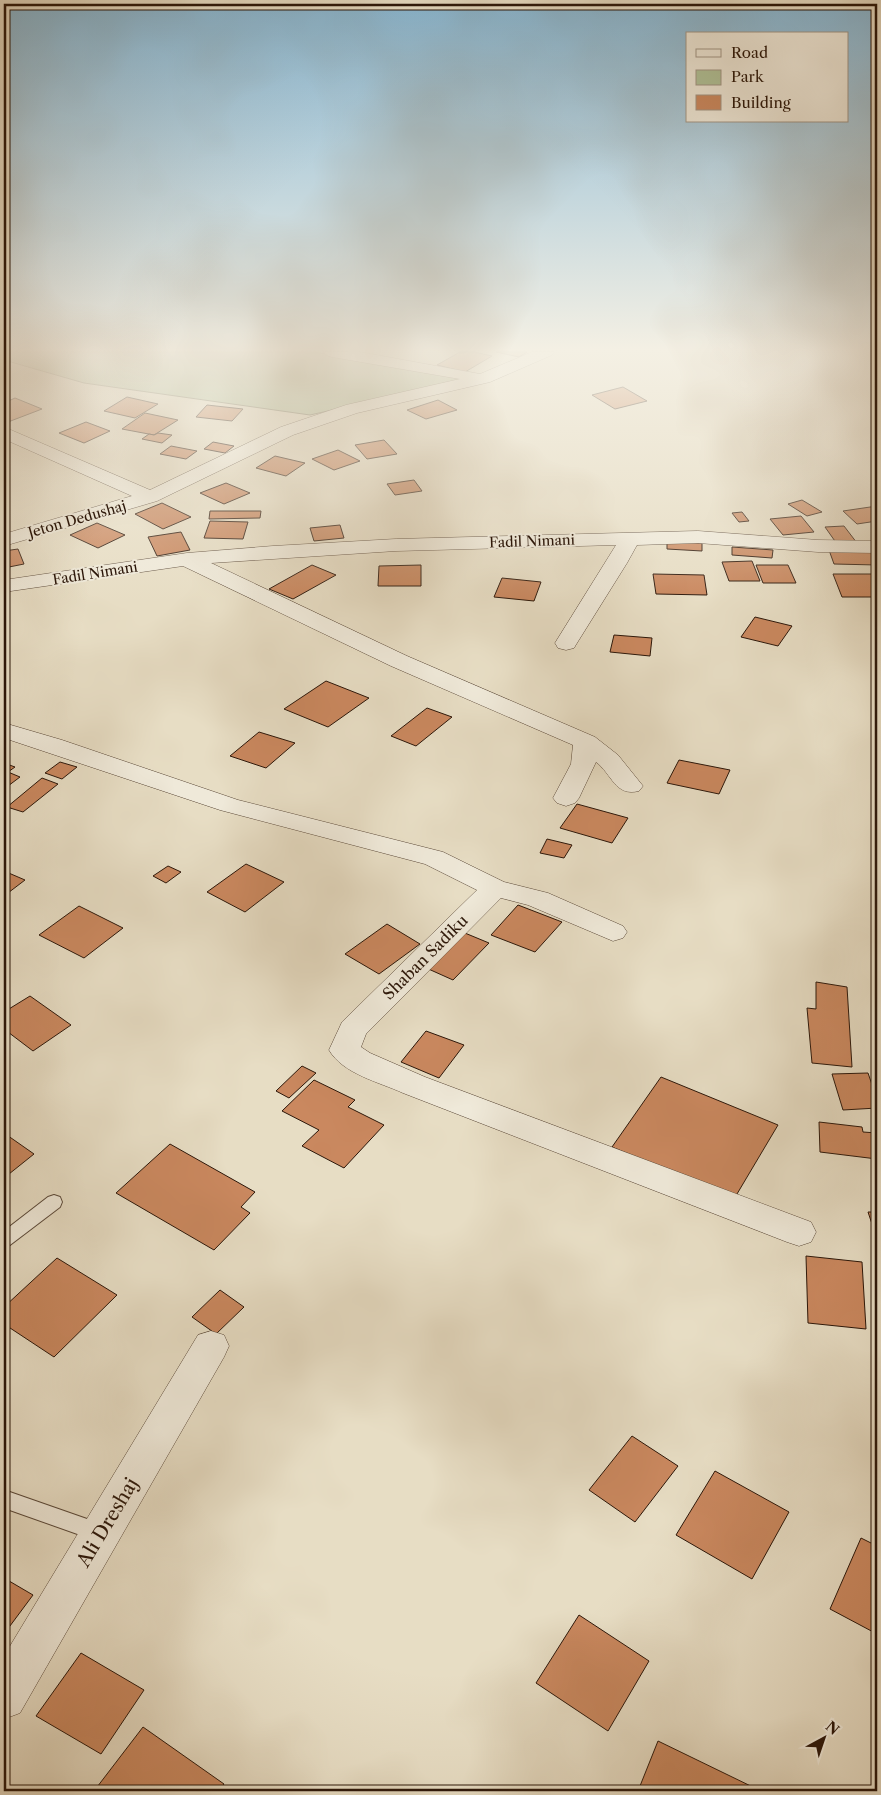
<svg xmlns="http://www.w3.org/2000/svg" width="881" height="1795" font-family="'Libre Caslon Text',serif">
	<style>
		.green { fill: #b0c299; stroke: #6e6c51 }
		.building { fill: #ca885f; stroke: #2b1609 }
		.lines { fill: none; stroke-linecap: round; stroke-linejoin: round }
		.service-casing { stroke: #5a4838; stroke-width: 2 }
		.minor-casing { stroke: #5a4838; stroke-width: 1 }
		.service { fill: #efe9d9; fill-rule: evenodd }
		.minor { fill: #efe9d9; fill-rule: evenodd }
		.labels { text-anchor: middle; stroke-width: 4; stroke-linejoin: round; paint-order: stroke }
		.far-street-label { font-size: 14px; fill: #2b1609; stroke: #efe9d9 }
		.street-label { font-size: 16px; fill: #2b1609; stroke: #efe9d9 }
		.near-street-label { font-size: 19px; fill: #2b1609; stroke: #efe9d9 }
	</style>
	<rect width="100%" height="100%" fill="#e7ddc4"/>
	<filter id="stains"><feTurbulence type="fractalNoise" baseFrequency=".004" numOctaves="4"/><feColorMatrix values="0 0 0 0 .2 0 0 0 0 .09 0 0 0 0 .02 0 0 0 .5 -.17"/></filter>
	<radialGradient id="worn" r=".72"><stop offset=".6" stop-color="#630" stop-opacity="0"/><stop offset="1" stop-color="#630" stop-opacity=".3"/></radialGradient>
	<path class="green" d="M4,352H314L469,379L310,415L84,383L4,360Z"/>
	<g class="building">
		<path d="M460,352H474L492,356L465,372L437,365Z"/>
		<path d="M496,352H527L519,357Z"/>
		<path d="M623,387L647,401L615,409L592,395Z"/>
		<path d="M127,397L158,404L135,418L104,411Z"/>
		<path d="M15,398L42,409L8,422L4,420V403Z"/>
		<path d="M438,400L457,410L426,419L407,410Z"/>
		<path d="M207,405L243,409L232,421L196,417Z"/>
		<path d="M145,413L178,420L154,435L122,429Z"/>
		<path d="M86,422L110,431L84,443L59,433Z"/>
		<path d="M158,433L172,435L162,443L142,439L149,434L154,435Z"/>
		<path d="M384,440L397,454L367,459L355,445Z"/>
		<path d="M213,442L234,446L225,453L204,449Z"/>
		<path d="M171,446L197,451L186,459L160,454Z"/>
		<path d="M338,450L360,461L334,470L312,459Z"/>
		<path d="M275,456L305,463L286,476L256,468Z"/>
		<path d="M414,480L422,491L395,495L387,484Z"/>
		<path d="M226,483L250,493L224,504L200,493Z"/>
		<path d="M802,500L822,512L807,516L788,504Z"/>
		<path d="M162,503L191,517L163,529L135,514Z"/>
		<path d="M877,506V521L857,524L843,511Z"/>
		<path d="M210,511H261L260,518L209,519Z"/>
		<path d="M742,512L749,521L739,522L732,513Z"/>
		<path d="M801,516L814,532L783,535L770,519Z"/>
		<path d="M210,521L248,522L243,539L204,538Z"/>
		<path d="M97,523L125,535L98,548L70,535Z"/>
		<path d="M340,525L344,538L314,541L310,528Z"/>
		<path d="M844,526L857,543L837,544L825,527Z"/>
		<path d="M181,532L190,550L157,556L148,537Z"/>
		<path d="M667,541L702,543V551L667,549Z"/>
		<path d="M732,547L773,550L772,558L732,555Z"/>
		<path d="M18,549L24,564L4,568V551Z"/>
		<path d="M829,550L877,551V565L834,564Z"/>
		<path d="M752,561L760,581H729L722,562Z"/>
		<path d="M312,565L336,575L293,599L269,589Z"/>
		<path d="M421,565V586H378L379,566Z"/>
		<path d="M756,565H788L796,583H763Z"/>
		<path d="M653,574L704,575L707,595L656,594Z"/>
		<path d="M833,574H875L877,597H842Z"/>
		<path d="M502,578L541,582L534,601L494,597Z"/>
		<path d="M755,617L792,626L778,646L741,637Z"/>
		<path d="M614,635L652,638L650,656L610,652Z"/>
		<path d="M326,681L369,698L328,727L284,709Z"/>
		<path d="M427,708L452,717L416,746L391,736Z"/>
		<path d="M259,732L295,743L266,768L230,756Z"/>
		<path d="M679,760L730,770L719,794L667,783Z"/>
		<path d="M60,762L77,767L62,779L45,773Z"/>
		<path d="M4,763L15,767L8,772L20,777L4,789Z"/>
		<path d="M42,778L58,784L23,812L7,807Z"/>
		<path d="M577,804L628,818L612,843L560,828Z"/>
		<path d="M547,839L572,845L564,858L540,853Z"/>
		<path d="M246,864L284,882L245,912L207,892Z"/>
		<path d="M168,866L181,872L166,883L153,876Z"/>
		<path d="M4,871L25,880L4,896Z"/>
		<path d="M518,905L562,922L535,952L491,935Z"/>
		<path d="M79,906L123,928L84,958L39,935Z"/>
		<path d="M387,924L420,944L379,974L345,954Z"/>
		<path d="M460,931L489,943L453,980L424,967Z"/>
		<path d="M816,982L847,987L852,1067L812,1063L807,1008L816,1009Z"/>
		<path d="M30,996L71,1025L33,1051L4,1029V1012Z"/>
		<path d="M426,1031L464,1045L439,1078L401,1062Z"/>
		<path d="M302,1066L316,1073L289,1098L276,1091Z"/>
		<path d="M868,1073L877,1099V1108L843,1110L832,1074Z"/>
		<path d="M661,1077L778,1125L734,1199L612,1147Z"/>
		<path d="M314,1080L355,1100L348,1107L384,1125L344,1168L302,1146L319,1130L282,1111Z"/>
		<path d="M819,1122L862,1127L863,1132L877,1133V1159L820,1152Z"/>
		<path d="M4,1133L34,1154L4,1178Z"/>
		<path d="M170,1144L255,1192L241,1207L250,1213L214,1250L116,1193Z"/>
		<path d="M868,1212H877V1239Z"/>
		<path d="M806,1256L862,1262L866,1329L808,1323Z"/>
		<path d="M57,1258L117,1295L54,1357L4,1324V1307Z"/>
		<path d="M220,1290L244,1307L216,1334L192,1317Z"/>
		<path d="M632,1436L678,1466L635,1522L589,1490Z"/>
		<path d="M715,1471L789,1512L752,1579L676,1535Z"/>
		<path d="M861,1538L877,1546V1634L830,1609Z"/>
		<path d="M4,1578L33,1595L4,1634Z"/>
		<path d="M579,1615L649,1661L608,1731L536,1683Z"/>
		<path d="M81,1653L144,1690L101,1754L36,1716Z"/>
		<path d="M143,1727L224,1784L219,1791H94Z"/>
		<path d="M658,1741L761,1791H638Z"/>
	</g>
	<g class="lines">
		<defs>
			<g id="service">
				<path d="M54,1195L60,1197L62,1202L60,1207L10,1245L4,1247V1231L48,1197Z"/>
				<path d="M4,1490L107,1526L110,1533L107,1540L100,1542L4,1508Z"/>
			</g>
			<g id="minor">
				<path d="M324,352H360L480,374L532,352H554L552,355L490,382L357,413L293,435L157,501L4,546V534L132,496L4,439V427L150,490L281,427L346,405L460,379L332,357L326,355Z"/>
				<path d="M698,531L818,540L877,541V553L818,552L698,543L637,545L627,563L577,643L574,648L566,650L558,648L555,643L616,545L396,551L211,563L407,656L595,737L618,755L643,786L639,791C615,797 612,774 596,762L579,798L575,803L566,806L557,803L553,798L571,764L573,745L391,666L183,566L4,592V580L187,553L273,546L396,539Z"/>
				<path d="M4,723L62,740L238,800L443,852L504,882L548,893L623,926L627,932L623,938L613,941L528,905L501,898L366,1034L361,1047L370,1053L425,1077L811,1222L816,1232L811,1242L799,1246L787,1242L403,1093C379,1082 343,1074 329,1050L342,1022L477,890L425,864L220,810L4,738Z"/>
				<path d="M211,1331L224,1335L229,1346L224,1357L20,1713L4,1719V1656L198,1335Z"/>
			</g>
		</defs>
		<use href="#service" class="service-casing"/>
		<use href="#minor" class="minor-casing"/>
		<use href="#service" class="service"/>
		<use href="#minor" class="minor"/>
	</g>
	<linearGradient id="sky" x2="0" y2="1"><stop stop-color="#87b7d4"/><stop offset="0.58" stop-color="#f4f0e4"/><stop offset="1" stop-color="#f4f0e4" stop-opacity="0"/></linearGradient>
	<rect width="881" height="603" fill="url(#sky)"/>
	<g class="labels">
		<g class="far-street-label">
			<text transform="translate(77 519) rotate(-16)" y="5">Jeton Dedushaj</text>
			<text transform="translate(532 541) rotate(-2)" y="5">Fadil Nimani</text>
			<text transform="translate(95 573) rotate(-9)" y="5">Fadil Nimani</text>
		</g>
		<g class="street-label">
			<text transform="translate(425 957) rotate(-45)" y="6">Shaban Sadiku</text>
		</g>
		<g class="near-street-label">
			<text transform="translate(107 1522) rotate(-59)" y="7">Ali Dreshaj</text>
		</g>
	</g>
	<rect width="881" height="1795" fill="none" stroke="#e7ddc4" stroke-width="20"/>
	<rect x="5" y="5" width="871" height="1785" fill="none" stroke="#2b1609" stroke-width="2.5"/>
	<rect x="10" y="10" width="861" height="1775" fill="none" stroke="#2b1609"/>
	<rect x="686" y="32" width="162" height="90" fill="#efe9d9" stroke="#a19586"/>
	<rect x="696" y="49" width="25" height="8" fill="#efe9d9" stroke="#a19586"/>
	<text x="731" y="58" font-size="15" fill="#2b1609">Road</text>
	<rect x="696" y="70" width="25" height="15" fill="#b0c299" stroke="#a19586"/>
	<text x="731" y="82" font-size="15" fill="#2b1609">Park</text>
	<rect x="696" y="95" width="25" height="15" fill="#ca885f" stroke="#a19586"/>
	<text x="731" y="108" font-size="15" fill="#2b1609">Building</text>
	<g transform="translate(824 1738) rotate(40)" stroke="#efe9d9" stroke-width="4" paint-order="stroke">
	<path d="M0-4L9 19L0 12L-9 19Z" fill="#2b1609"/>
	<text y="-8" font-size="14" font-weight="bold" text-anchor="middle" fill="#2b1609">N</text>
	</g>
	<rect width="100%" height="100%" filter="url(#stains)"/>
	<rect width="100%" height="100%" fill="url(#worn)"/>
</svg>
